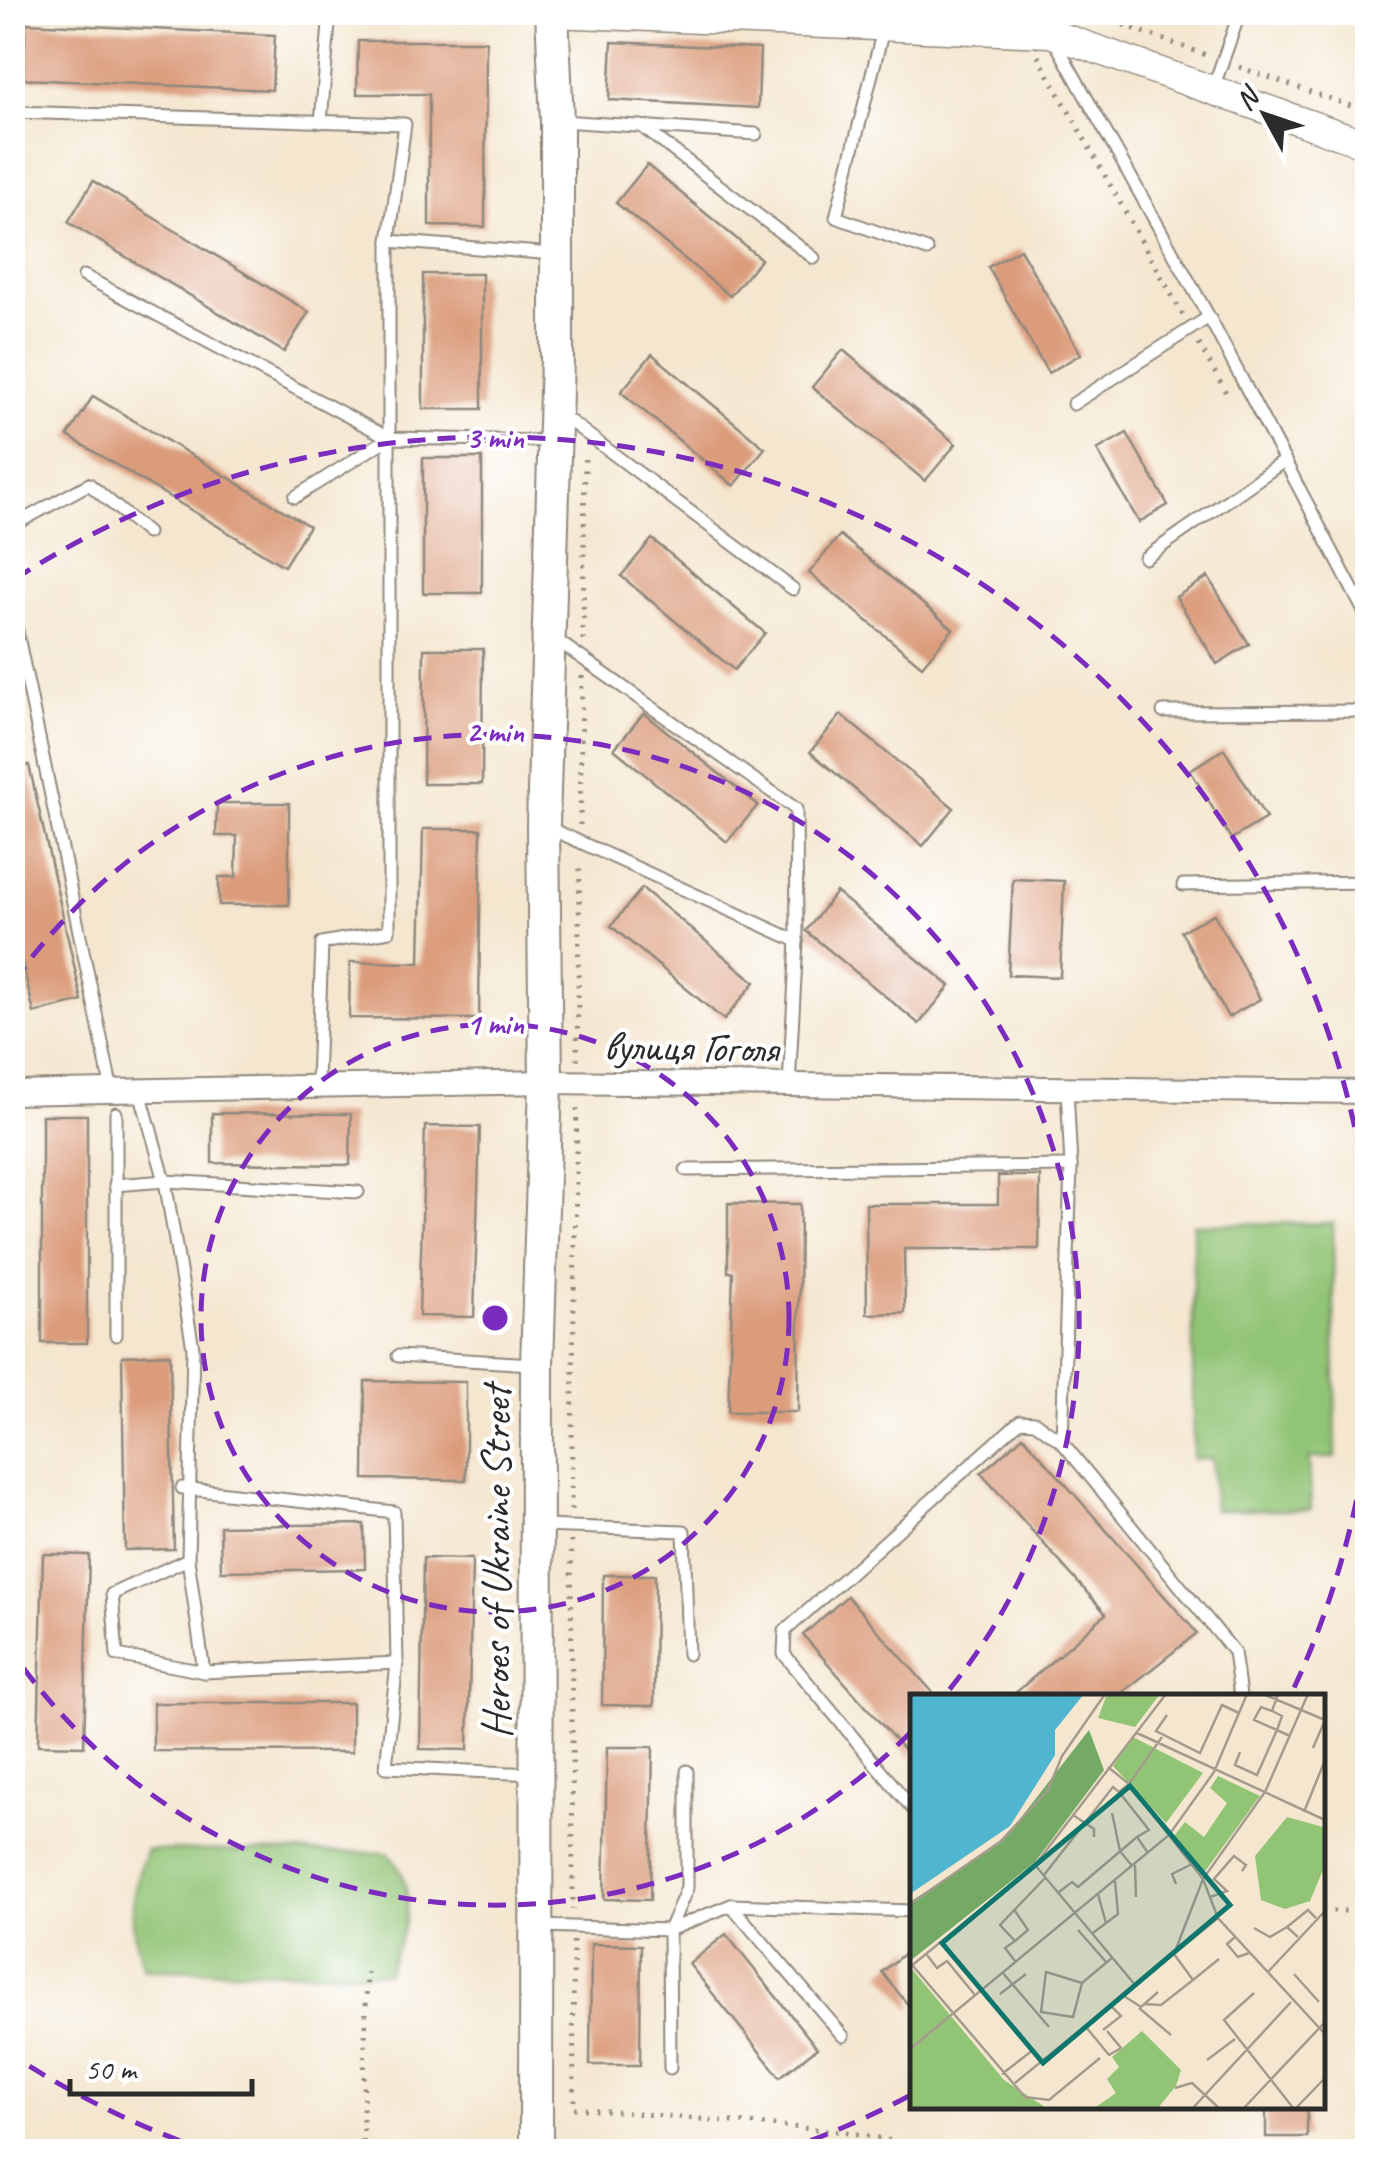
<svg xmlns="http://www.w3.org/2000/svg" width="1380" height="2164" font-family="Caveat,sans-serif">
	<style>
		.green { fill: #91c475; stroke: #5e7850; stroke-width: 2.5 }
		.building { fill: #db9c7b }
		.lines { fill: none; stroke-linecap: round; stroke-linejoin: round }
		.service-casing { stroke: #90887d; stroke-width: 15 }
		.minor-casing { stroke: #90887d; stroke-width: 26 }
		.tertiary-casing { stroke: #90887d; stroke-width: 31 }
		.secondary-casing { stroke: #90887d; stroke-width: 36 }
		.path { stroke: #90887d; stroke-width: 5; stroke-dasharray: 2.5 8; stroke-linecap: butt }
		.service { stroke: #fff; stroke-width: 11 }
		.minor { stroke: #fff; stroke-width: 22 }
		.tertiary { stroke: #fff; stroke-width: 28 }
		.secondary { stroke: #fff; stroke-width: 32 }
		.ring { fill: none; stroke: #7b2cbf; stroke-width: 5; stroke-dasharray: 18 12 }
		.labels { text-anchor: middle; stroke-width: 8; stroke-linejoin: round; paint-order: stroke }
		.street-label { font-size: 42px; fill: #2b2b2b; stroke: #fff }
		.inset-road { fill: none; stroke: #a49b8d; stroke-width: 2.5 }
		.view { fill: #0f766e; fill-opacity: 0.15; stroke: #0f766e; stroke-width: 5 }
		.inset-edge { fill: none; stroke: #2b2b2b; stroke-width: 5 }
		.centre { fill: #7b2cbf; stroke: #fff; stroke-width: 5 }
		.ring-label { font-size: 30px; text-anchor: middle; font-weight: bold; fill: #7b2cbf; stroke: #fff; stroke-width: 8; stroke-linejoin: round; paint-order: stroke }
	</style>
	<rect width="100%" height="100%" fill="#fff"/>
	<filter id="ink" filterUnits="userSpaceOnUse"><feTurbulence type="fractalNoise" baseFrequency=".01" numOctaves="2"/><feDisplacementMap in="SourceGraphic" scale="20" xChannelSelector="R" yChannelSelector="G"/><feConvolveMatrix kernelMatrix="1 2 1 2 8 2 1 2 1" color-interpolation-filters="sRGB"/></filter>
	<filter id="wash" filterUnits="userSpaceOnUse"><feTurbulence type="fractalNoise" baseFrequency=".0048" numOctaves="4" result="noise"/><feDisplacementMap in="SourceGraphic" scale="40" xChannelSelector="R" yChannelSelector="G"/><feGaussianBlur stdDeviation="2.25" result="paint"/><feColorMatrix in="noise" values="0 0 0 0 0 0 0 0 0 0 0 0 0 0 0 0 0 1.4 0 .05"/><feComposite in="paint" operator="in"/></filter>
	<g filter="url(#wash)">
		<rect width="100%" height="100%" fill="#f4e6cf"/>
		<g class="green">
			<path d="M1333,1223L1336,1458H1309L1311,1510H1214L1212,1459H1193V1224Z"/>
			<path d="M147,1850L388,1853C422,1891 405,1931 386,1973L144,1969C128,1929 129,1889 147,1850Z"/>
		</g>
		<g id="blocks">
			<g class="building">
				<path d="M26,23L275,35L272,90L23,79Z"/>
				<path d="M358,41H486L485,227L429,226V94H357Z"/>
				<path d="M612,42L760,49L758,108L609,100Z"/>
				<path d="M647,165L761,259L730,296L616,203Z"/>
				<path d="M93,181L309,312L284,352L68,222Z"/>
				<path d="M1020,249L1081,354L1048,373L988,267Z"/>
				<rect x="423" y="274" width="59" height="135"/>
				<path d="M843,350L956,444L925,481L812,387Z"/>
				<path d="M652,354L765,448L734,486L621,392Z"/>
				<path d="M93,396L309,526L284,566L68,436Z"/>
				<path d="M1127,433L1168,505L1139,522L1097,450Z"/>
				<rect x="423" y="458" width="59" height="135"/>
				<path d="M840,535L953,629L922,666L809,573Z"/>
				<path d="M652,539L765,633L734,670L621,576Z"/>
				<path d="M1208,577L1249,644L1217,664L1176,597Z"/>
				<path d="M424,649H483L482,784H423Z"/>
				<path d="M644,713L758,805L727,842L614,749Z"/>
				<path d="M841,715L954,808L923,846L810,752Z"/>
				<path d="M1224,749L1266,818L1231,839L1190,770Z"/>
				<path d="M29,765L82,1001L34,1013L12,918V769Z"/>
				<path d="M217,803H289V905H219V877H236L237,836H216Z"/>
				<path d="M423,829H481L479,1019L349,1018L350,962L420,963Z"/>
				<path d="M1013,879L1064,881L1060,977L1008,975Z"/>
				<path d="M642,888L755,982L724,1020L611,926Z"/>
				<path d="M836,892L950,986L919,1024L806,931Z"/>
				<path d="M1214,914L1260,999L1228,1017L1181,931Z"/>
				<path d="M212,1113L351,1114L350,1165L212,1163Z"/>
				<rect x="42" y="1115" width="45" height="228"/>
				<path d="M425,1126L480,1127L474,1317L419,1316Z"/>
				<path d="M998,1176H1040L1039,1249H904L905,1313L867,1314L866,1204H998Z"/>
				<path d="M728,1203L800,1204L798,1412H728L733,1272H728Z"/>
				<path d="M170,1354L174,1549L125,1550L122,1356Z"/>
				<path d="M365,1381L466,1382V1480L364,1479Z"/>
				<path d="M1023,1436L1197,1633L1118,1696H1012L1106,1614L981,1473Z"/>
				<path d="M364,1524L365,1569L221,1571L220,1526Z"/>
				<path d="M43,1554L89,1555L84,1746L38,1745Z"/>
				<path d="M423,1558L472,1559L468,1750L420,1749Z"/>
				<path d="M603,1575H655L654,1706L602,1705Z"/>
				<path d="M847,1596L936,1696H912V1759L803,1635Z"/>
				<path d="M153,1703H352V1752L153,1751Z"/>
				<path d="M607,1747H653L650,1900L604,1899Z"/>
				<path d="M726,1934L817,2048L780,2077L689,1964Z"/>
				<path d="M591,1944L641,1945L640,2065H590Z"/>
				<path d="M912,1947V2010L882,1972Z"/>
				<rect x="1266" y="2106" width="41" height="31"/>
			</g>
		</g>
	</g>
	<g filter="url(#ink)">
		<use href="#blocks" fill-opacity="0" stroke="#90887d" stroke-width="2.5"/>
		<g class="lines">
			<defs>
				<g id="service">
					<path d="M884,26L836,217L927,250"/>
					<path d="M1053,38L1209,317L1368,619"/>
					<path d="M1212,91L1240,12"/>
					<path d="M12,112L405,124L389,241L553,254"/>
					<path d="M562,121L756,134"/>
					<path d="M321,122L330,12"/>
					<path d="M641,126L814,258"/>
					<path d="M84,276L389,438L550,441"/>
					<path d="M1073,404L1209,317"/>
					<path d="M559,413L793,589"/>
					<path d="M295,497L389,438"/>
					<path d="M12,526L89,484L147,533"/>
					<path d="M1145,558L1284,461"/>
					<path d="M12,607L112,1091"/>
					<path d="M552,637L796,809L797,941L789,1086"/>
					<path d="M1163,712L1368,711"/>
					<path d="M547,827L797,941"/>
					<path d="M1183,885L1368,882"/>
					<path d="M317,1083L322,943L389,931V241"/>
					<path d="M139,1088L165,1181L193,1348L188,1559L204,1672L397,1663L386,1767L533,1774"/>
					<path d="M686,1170L1071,1166"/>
					<path d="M115,1185L165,1181L358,1192"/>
					<path d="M116,1335V1113"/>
					<path d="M398,1356L533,1364"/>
					<path d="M1062,1442L1071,1166L1067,1089"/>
					<path d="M182,1488L394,1512L397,1663"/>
					<path d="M542,1526L684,1531L688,1654"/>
					<path d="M188,1559L112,1594L117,1655L204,1672"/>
					<path d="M912,1808L784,1654L785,1631L1020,1421L1035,1422L1062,1442L1234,1652L1240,1696"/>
					<path d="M731,1905L843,2036"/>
					<path d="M540,1926L669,1930L731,1905L912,1911"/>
					<path d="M670,2068L669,1930L687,1888V1771"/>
				</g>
				<g id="minor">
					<path d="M1045,12L1050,33"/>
					<path d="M12,1093L546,1082L1368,1092"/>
				</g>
				<path id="tertiary" d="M552,13L1050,33L1368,145"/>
				<path id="secondary" d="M536,2152L537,1365L546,1082L543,825L557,358V121L552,12"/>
			</defs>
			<use href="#service" class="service-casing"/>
			<use href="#minor" class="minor-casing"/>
			<use href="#tertiary" class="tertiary-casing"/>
			<use href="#secondary" class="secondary-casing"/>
			<g class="path">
				<path d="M1107,12L1121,24L1209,56"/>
				<path d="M1038,56L1184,317"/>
				<path d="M1239,67L1368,112"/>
				<path d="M1199,344L1228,396"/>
				<path d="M583,640L585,451"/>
				<path d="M580,825L582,676"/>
				<path d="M577,1060L580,861"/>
				<path d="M571,1510L577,1106"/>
				<path d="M571,1541L573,1910"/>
				<path d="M1322,1911H1368"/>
				<path d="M573,1941L574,2108"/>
				<path d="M574,2108L848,2132L948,2152"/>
				<path d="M362,2152L367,1972"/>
			</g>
			<use href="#service" class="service"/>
			<use href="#minor" class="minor"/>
			<use href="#tertiary" class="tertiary"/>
			<use href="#secondary" class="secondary"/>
		</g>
	</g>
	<g class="ring">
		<circle cx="495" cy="1318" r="294"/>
		<path d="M910 1733A587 587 0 0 1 14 1655M14 981A587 587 0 1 1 945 1695"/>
		<path d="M1367 1441A881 881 0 0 1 1293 1690M909 2096A881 881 0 0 1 782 2151M208 2151A881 881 0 0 1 15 2057M15 579A881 881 0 0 1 1367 1195"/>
	</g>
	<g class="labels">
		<g class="street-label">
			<text transform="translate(691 1046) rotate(1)" y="15">вулиця Гоголя</text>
			<text transform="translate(495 1562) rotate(-90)" y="15">Heroes of Ukraine Street</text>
		</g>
	</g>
	<g transform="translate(910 1694)">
		<rect width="415" height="415" fill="#f4e6cf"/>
		<path d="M197,0H250L225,33L188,24ZM223,43L293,79L256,129L203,72ZM308,82L350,102L293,180L264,142L275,128L294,143L317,109L300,94ZM377,123L413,133L415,171L400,207L375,215L351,206L345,162ZM2,275L94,386L138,415H0ZM232,337L271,376L266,392L247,415H183L206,399L197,385L209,373L202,363Z" fill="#91c475"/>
		<path d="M179,36L194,76L125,168L0,267V208L92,148Z" fill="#74aa66"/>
		<path d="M0,0H174L145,36V61L100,132L0,200Z" fill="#50b5ce"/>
		<path class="inset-road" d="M353,0L415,26M362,17L372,22L367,36L344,26L351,13L362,17L368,0M257,21L246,37L290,59L312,11L329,19M227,39L415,126M403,54L415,26M330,58L325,71L347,81L367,36L380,42M198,73L219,90L293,185L308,224L415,340M209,98L239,136L227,143L238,159M394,118L415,66M202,119L210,157L222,172M163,121L184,135V143M125,171L226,292M225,171L226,203M134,181L203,93L209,98L219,90L252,43M266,190L262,180L282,170M149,198L162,188L168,193L227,143M188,200L196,229M300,203L317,197L304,185L324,162L336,171L332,177M0,210L91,147L138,96L152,62L195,0M377,233L398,216L406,224M344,234L360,243L377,233L388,243M168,236L197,269M183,239L208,220L205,187M325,243L317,250L328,263L339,259M105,247L118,236L105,217M17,261L27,274L37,267L65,301M309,265L283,286L264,260L293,185L355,98L398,0M105,267L95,254L105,247L90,231L136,183M3,272L115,403L139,406L190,364M0,273L125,171L256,0M92,278L139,333M357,279L415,217M384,280L409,308M172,289L136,278L131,318L163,323L172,289L203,263M344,299L314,326L384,415M90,300L116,280M214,302L231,313L248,298M234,310L251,311L283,286M229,314L261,341M176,333L199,361L211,354L197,337M193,336L211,322L202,313M0,355L259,141L304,78L337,0M297,366L325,345M92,380L123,356L132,369M105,389L308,224M265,394L282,389L310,415M282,415L381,308M333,415L415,328M385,415L415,384"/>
		<path class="view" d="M220,92L320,211L133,369L32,249Z"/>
		<rect width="415" height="415" class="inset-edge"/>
	</g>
	<circle cx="495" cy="1318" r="15" class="centre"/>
	<g class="ring-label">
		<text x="495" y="448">3 min</text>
		<text x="495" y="742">2 min</text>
		<text x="495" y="1034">1 min</text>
	</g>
	<rect width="1380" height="2164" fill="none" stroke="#fff" stroke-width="50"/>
	<g transform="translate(1265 115) rotate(310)" stroke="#ffffff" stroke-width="8" paint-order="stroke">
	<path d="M0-8L18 38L0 25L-18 38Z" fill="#2b2b2b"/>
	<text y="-15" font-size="28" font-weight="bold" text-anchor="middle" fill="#2b2b2b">N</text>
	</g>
	<path d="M70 2079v15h182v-15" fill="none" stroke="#2b2b2b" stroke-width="5"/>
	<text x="85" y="2079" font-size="30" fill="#2b2b2b" stroke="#ffffff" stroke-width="8" paint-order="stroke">50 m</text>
</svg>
